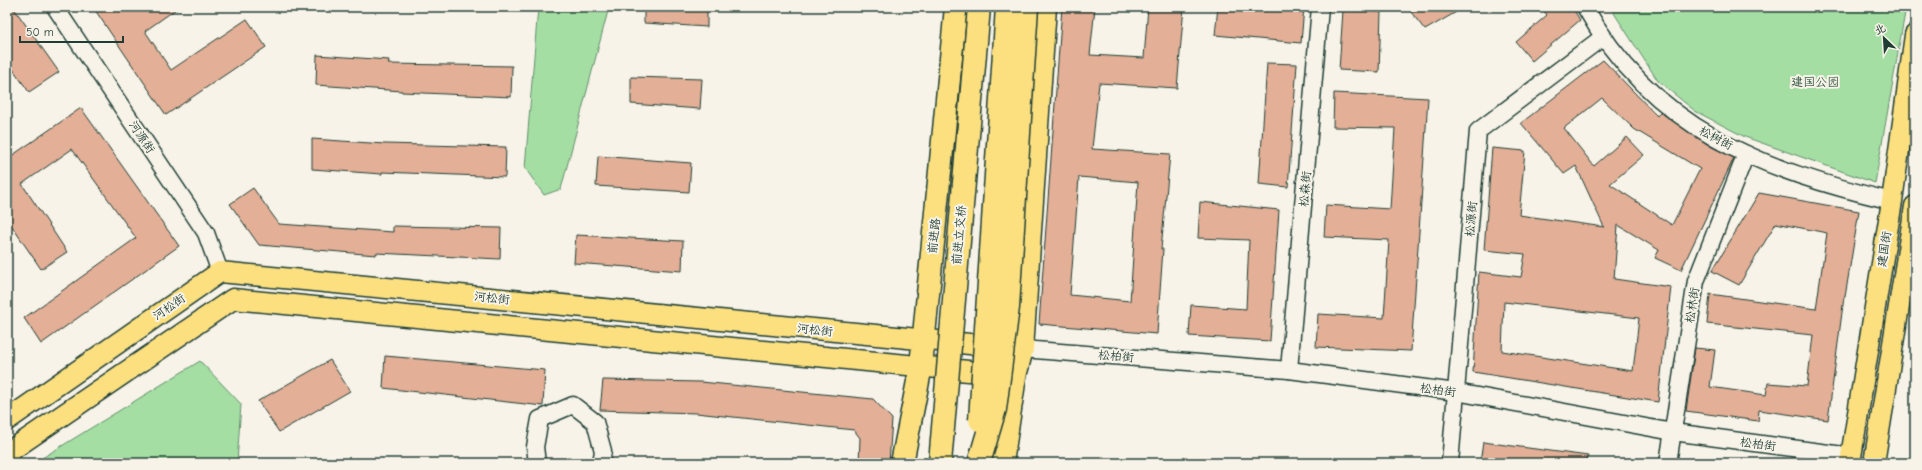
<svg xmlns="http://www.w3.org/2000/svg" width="1922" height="470" font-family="'Comic Neue','LXGW WenKai TC',sans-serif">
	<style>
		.green { fill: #a4dea3; stroke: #628e6c }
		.building { fill: #e3af96; stroke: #1f3d34; fill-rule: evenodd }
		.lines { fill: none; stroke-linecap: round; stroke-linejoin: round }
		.minor-casing { stroke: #1f3d34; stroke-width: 19 }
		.major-casing { stroke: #1f3d34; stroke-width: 23 }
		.highway-casing { stroke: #1f3d34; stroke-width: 25 }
		.minor { stroke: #f7f3e8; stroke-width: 16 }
		.major { stroke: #fce080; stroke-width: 20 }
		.highway { stroke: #fce080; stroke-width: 22 }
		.highway-bridge-casing { stroke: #1f3d34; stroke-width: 25; stroke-linecap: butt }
		.highway-bridge { stroke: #fce080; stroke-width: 22 }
		.labels { text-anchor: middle; stroke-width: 4; stroke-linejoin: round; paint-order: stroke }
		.park-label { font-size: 12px; fill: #3a5d4a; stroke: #f7f3e8 }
		.street-label { font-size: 12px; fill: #1f3d34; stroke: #f7f3e8 }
	</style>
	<rect width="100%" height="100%" fill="#f7f3e8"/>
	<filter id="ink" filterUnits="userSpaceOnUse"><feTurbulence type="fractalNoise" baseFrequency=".025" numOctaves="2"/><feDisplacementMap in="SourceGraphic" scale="8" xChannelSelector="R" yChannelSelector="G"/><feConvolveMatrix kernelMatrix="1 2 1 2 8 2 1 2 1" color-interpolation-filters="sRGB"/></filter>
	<g filter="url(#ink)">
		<g class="green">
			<path d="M538,7H609L561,189L544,195L525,168Z"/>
			<path d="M1610,7H1906L1875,183L1745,137L1695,111L1658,81Z"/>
			<path d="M200,361L241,404L237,463H34Z"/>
		</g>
		<g class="building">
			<path d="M7,7H13L59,72L29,92L7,61Z"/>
			<path d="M93,7H179L145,31L171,70L247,19L266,47L166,115Z"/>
			<path d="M644,7H707V27L644,23Z"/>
			<path d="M1062,7H1095L1090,55L1144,58L1148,7H1184L1177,88L1099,83L1092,149L1170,154L1161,249H1163L1157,334L1039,324ZM1079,177L1138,182L1130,301L1070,295Z"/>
			<path d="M1218,7H1244L1275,11V7H1304L1301,43L1215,35Z"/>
			<path d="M1407,7H1465L1425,30Z"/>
			<path d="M1541,7H1572L1580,20L1532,61L1516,42L1547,15Z"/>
			<path d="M1343,10L1381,12L1379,72L1339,70Z"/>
			<path d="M317,55L389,60L388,64L512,66L511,97L402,92V91L316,85Z"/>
			<path d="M1603,60L1657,116L1660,112L1710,146L1734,158L1681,270L1655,258L1659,250L1618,225L1614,279L1671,287L1658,402L1473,372L1479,272L1521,277L1525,254L1484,250L1492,148L1525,151L1519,215L1604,227L1576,166L1564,174L1521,123ZM1602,98L1634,129L1700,169L1672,225L1610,184L1644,155L1627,137L1594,166L1564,128ZM1504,302L1639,318L1633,371L1502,351Z"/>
			<path d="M1267,63L1297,64L1288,187L1259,184Z"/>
			<path d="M631,77L702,79L700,109L631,104Z"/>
			<path d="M1334,93L1428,98L1411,351L1316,347L1318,314L1384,318L1389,240L1324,237L1326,205L1390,209L1395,128L1333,127Z"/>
			<path d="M81,108L179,246L41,344L24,318L136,238L72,149L22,184L67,252L41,269L7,219V159Z"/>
			<path d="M312,139L385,144L506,147L505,177L382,172V174L312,169Z"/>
			<path d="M598,156L691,163L689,192L596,186Z"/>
			<path d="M253,188L279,224L393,232V226L501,228L500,259L376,253V255L259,245L230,204Z"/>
			<path d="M1759,193L1859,211L1845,297H1844L1828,420L1759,410L1758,421L1686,411L1695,348L1715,350L1710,387L1766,395L1768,383L1807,386L1813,335L1707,324L1710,294L1816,309L1827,233L1776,223L1739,285L1712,271Z"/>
			<path d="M1200,202L1279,210L1270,341L1189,336L1191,305L1246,309L1249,240L1198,238Z"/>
			<path d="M576,235L683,241L682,271L574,263Z"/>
			<path d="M385,356L545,370L543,406L383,388Z"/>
			<path d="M330,360L350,391L279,432L258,401Z"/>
			<path d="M603,380L701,382L873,399L892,419L889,463H859L860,438L854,430L696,413L600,410Z"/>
			<path d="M1483,442L1588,456L1587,463H1480Z"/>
		</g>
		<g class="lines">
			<defs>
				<g id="minor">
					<path d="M55,7L206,233L220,272"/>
					<path d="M1585,7C1652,129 1764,171 1892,201"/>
					<path d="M1022,349L1289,370L1456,392L1673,432L1851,456"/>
					<path d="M1289,370L1320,7"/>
					<path d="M537,463L535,447L540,419L573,405L595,422L603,451L601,463"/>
					<path d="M1450,463L1478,131L1603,37"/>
					<path d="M1668,463L1696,281L1746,154"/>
				</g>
				<g id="major">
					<path d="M7,420L220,272L1001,347"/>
					<path d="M7,453L233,299L999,374"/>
					<path d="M1850,463L1892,201L1915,35"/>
					<path d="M1874,463L1915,206"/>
				</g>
				<g id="highway">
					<path d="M902,463L921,366L956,7"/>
					<path d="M1002,463L1015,376L1022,349L1045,7"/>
				</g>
			</defs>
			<use href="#minor" class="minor-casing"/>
			<use href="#major" class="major-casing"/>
			<use href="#highway" class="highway-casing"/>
			<use href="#minor" class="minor"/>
			<use href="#major" class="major"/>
			<use href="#highway" class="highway"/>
			<defs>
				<g id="highway-bridge">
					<path d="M980,420L1007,7"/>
					<path d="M940,463L979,7"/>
					<path d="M979,463L995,409L1008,307L1027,7"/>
				</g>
			</defs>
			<use href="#highway-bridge" class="highway-bridge-casing"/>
			<use href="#highway-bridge" class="highway-bridge"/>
		</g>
	</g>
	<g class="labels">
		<g class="park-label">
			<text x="1815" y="86">建国公园</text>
		</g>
		<g class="street-label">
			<text transform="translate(142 137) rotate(56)" y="4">河源街</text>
			<text transform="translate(1716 138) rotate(28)" y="4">松树街</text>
			<text transform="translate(1305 189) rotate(-85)" y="4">松森街</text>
			<text transform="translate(1471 219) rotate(-85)" y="4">松源街</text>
			<text transform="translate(959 235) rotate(-85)" y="4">前进立交桥</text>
			<text transform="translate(934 236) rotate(-84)" y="4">前进路</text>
			<text transform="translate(1884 249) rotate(-81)" y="4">建国街</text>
			<text transform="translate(492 298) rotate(6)" y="4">河松街</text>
			<text transform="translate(1692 305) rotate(-81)" y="4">松林街</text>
			<text transform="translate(169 307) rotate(-35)" y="4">河松街</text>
			<text transform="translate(815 330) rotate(6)" y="4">河松街</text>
			<text transform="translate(1116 356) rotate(5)" y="4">松柏街</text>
			<text transform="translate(1438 390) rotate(8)" y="4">松柏街</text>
			<text transform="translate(1758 444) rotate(8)" y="4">松柏街</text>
		</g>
	</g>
	<rect width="1922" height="470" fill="none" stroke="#f7f3e8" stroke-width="24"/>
	<rect x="12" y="12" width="1898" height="446" fill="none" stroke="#1f3d34" stroke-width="1.5" filter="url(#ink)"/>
	<g transform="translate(1884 38) rotate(335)" stroke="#f7f3e8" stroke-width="3" paint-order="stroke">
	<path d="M0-3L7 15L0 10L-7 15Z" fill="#1f3d34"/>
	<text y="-6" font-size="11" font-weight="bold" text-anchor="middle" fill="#1f3d34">北</text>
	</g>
	<path d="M20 36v6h103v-6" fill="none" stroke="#1f3d34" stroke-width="2"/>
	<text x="26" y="36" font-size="12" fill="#1f3d34" stroke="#f7f3e8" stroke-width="3" paint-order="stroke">50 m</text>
</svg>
